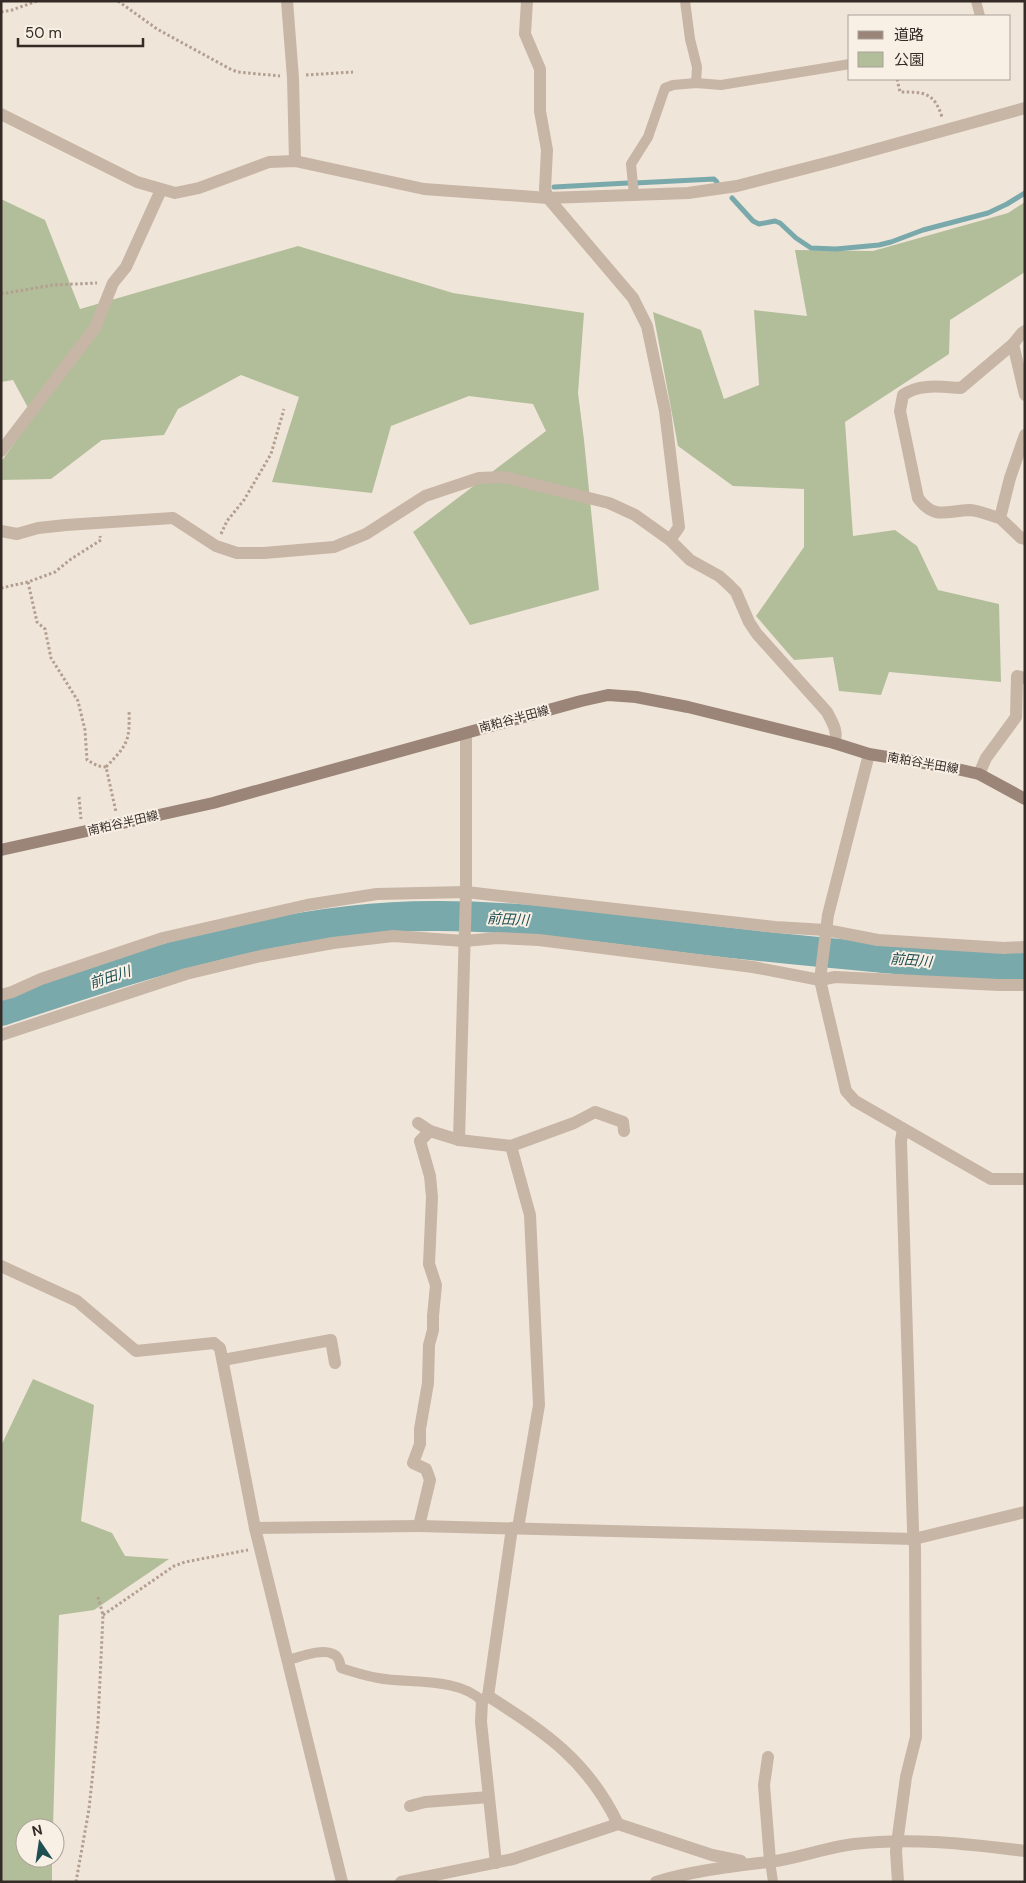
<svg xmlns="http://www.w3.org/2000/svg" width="1026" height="1883" font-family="'DM Sans','Noto Sans JP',sans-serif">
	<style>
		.green { fill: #b2be9a }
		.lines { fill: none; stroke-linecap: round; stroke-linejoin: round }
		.stream { stroke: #7aa9ab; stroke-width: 5 }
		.river { stroke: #7aa9ab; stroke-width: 30 }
		.path { stroke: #b39f90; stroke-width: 3; stroke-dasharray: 2.5 2.5; stroke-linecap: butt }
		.lane { stroke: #c7b5a6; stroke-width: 10 }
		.street { stroke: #c7b5a6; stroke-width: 12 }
		.secondary { stroke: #9b8578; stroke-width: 12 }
		.labels { text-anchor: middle; stroke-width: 4; stroke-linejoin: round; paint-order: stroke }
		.street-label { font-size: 12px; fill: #342b27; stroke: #f8efe5 }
		.water-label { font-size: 14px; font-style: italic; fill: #1e4f53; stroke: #f8efe5 }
	</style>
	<rect width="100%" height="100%" fill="#f0e5d9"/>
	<g class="green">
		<path d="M1,199L45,220L80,309L298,246L453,293L584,313L578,393L584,440L599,590L470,625L413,532L546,431L533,404L469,396L391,426L372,493L272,482L299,397L241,375L178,409L164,435L102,440L51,479L1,480V462L33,417L13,380L1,382Z"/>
		<path d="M1025,202V272L950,320L949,354L845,422L853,536L895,530L917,546L938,590L999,604L1001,682L889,672L881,695L839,691L833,657L794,660L756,616L804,547V489L733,486L678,446L653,312L701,330L724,399L759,385L754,310L807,316L795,250L873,251L1008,213Z"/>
		<path d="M33,1379L94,1405L81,1521L112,1533L125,1556L169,1559L94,1610L59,1615L53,1828H25V1858H52V1882H1V1446Z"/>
	</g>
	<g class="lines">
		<g class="stream">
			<path d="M635,183L714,179L717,182"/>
			<path d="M554,187L628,183"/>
			<path d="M732,198L753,221L759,224L775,221L780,223L796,238L811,248L836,249L879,245L891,242L923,230L988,213L1007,204L1025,193"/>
		</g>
		<path class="river" d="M1,1011C143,964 286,915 438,916C504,916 569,923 635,931C714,942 794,950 874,957C924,962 974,968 1025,966"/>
		<g class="path">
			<path d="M118,1L157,29L232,70L238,72L280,76"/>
			<path d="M1,12L12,10L37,1"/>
			<path d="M306,75L353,72"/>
			<path d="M897,79L900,92C924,92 934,92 942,117"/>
			<path d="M1,294L53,285L97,283"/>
			<path d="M221,534L227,521L244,500L271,454L284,409"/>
			<path d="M28,582L37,622L45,629L51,658L78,701L85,730L87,760L98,766L106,767L116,812"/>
			<path d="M1,588L28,582L55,572L71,559L101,540L100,536"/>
			<path d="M106,767C127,745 130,742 129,711"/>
			<path d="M79,797L81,819"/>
			<path d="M103,1615L174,1566L185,1562L248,1550"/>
			<path d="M76,1882L89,1809L98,1723L103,1615L98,1597"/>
		</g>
		<g class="lane">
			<path d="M685,1L690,39L697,67L696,83"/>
			<path d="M976,1L980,16"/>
			<path d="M634,195L631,164L648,137L665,88L673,85L696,83L721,85L850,64"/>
			<path d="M288,1660C300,1657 322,1648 333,1654C339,1656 340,1663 341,1668C353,1672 366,1676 378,1678C409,1684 459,1677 482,1701"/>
			<path d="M770,1861L773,1882"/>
		</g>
		<g class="street">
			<path d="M287,1L293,78L295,161"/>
			<path d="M527,1L525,34L540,69V111L547,150L545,189L548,198L633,298L647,326L665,411L679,527L670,540"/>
			<path d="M1,114L137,182L175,193L199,188L269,162L295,161L424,189L548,198L688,193L737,186L834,161L1025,108"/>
			<path d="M1025,331L1022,333L1013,344L1025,395"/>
			<path d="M1025,435L1010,478L1000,518L1021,538L1025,539"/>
			<path d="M1,451L95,328L113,283L126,267L161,190"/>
			<path d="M1000,518C990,516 979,510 969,510C946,511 934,520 918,498L900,411L903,395C920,383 942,387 961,388L1013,344"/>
			<path d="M1,531L17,534L38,528L66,525L173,518L216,546L237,553H264L334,547L366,534L425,496L479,478L504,477L609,503L635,515L670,540L690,560L719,576L728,584L736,592L749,622L757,634L827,712C832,722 839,732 834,743"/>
			<path d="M466,733V892L459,1140L511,1146"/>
			<path d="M869,754L828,915L820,980L846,1091L855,1101L991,1179H1025"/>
			<path d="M979,774L986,758L1016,717L1017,676L1025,678"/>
			<path d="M1,995L12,992L41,979L163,938L307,905L377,894L466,892L775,927L826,930L878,940L1004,948L1025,947"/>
			<path d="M1,1035L186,974L261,956L333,943L393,936L464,941L498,938L539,940L753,967L820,980L835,977L999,985H1025"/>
			<path d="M418,1123L430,1131L459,1140"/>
			<path d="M430,1131L420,1141L430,1176L432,1197L429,1264L436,1285L433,1316V1330L429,1345L428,1383L420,1429V1444L413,1463L426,1469L430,1480L419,1526L914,1539L1025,1512"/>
			<path d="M1,1266L77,1301L136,1351L214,1343L220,1348L255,1528L342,1882"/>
			<path d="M223,1360L331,1340L335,1363"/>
			<path d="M255,1528L419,1526"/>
			<path d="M518,1528L539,1405L530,1215L511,1146L574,1123L595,1112L623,1122L624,1131"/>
			<path d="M488,1696C545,1732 588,1761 618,1824"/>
			<path d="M768,1757L764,1785L770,1861"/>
			<path d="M410,1806L425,1802L489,1797"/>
			<path d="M496,1863L481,1722L482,1701L488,1696L512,1528"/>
			<path d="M401,1882L513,1859L618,1824L712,1855L741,1861"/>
			<path d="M656,1882C695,1870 736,1866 776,1861C802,1857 828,1847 854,1844C911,1837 968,1844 1025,1851"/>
			<path d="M898,1882L896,1851L906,1777L916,1737L915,1547L913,1530L901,1141L903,1129"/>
		</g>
		<path class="secondary" d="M1,850L213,803L581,701L608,695L636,697L688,707L834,743L869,754L948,767L979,774L1025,799"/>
	</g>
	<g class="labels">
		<g class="street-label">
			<text transform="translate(514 719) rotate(-15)" y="4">南粕谷半田線</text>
			<text transform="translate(923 763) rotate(10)" y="4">南粕谷半田線</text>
			<text transform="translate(123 823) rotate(-13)" y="4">南粕谷半田線</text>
		</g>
		<g class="water-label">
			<text transform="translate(508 919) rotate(3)" y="5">前田川</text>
			<text transform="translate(911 960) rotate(5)" y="5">前田川</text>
			<text transform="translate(110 977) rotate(-18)" y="5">前田川</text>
		</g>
	</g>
	<rect width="1026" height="1883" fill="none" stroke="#342b27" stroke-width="5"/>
	<rect x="848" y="15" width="162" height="65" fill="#f8efe5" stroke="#aaa199"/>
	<rect x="858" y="31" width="25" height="8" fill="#9b8578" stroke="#aaa199"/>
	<text x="894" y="40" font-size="15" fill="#342b27">道路</text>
	<rect x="858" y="52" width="25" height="15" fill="#b2be9a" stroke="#aaa199"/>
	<text x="894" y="65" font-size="15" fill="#342b27">公園</text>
	<g transform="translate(40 1843) rotate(347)"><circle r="24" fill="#f8efe5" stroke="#aaa199"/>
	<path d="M0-4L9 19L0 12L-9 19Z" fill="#1e4f53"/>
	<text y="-8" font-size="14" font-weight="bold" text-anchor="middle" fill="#342b27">N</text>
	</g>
	<path d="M18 38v8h125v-8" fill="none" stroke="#342b27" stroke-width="2.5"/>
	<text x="25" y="38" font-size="15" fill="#342b27" stroke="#f8efe5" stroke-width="4" paint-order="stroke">50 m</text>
</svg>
